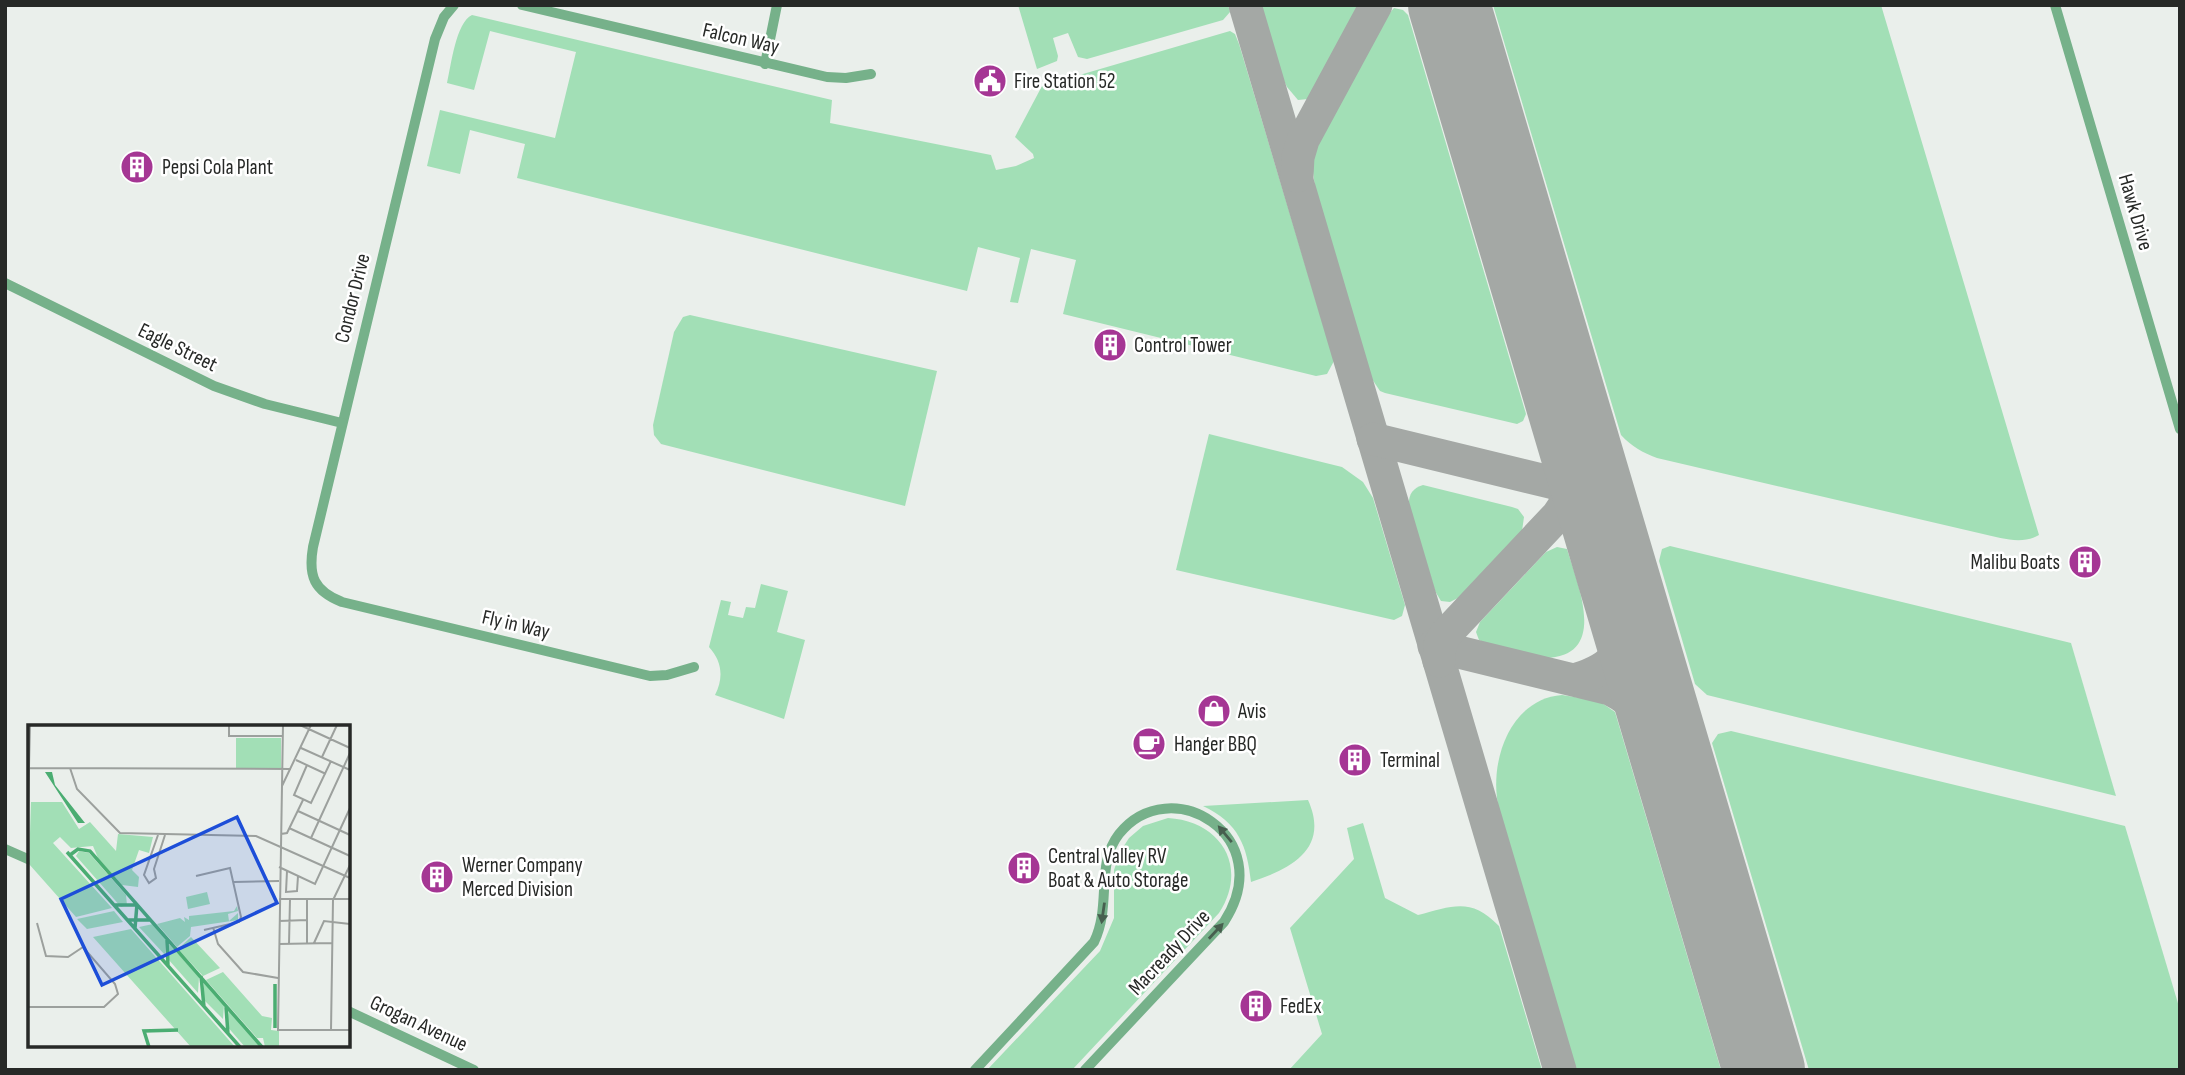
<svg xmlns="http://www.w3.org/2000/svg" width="2185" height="1075" font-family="'Sofia Sans Condensed',sans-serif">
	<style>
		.green { fill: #a2dfb6 }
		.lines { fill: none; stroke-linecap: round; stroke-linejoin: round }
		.taxiway { stroke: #a4a8a5; stroke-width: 33 }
		.runway { stroke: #a4a8a5; stroke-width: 82 }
		.minor { stroke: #76b18a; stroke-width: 10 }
		.oneway { fill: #475f4f }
		.labels { text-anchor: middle; stroke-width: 5; stroke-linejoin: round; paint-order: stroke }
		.street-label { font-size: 21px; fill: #272927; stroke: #fff }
		.poi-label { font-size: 21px; fill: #272927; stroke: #fff; text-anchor: start }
		.inset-river { fill: none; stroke: #4bad72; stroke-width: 3.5 }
		.inset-road { fill: none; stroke: #9ca09d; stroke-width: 2 }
		.view { fill: #1d4ed8; fill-opacity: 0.15; stroke: #1d4ed8; stroke-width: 3.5 }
		.inset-edge { fill: none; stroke: #272927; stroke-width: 3.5 }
	</style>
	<rect width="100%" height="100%" fill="#eaefeb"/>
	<g class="green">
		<path d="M1018,5H1228L1230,12L1223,20L1087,59L1078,57L1068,33L1053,38L1058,56L1057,61L1037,69Z"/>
		<path d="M1261,5H1361L1308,99L1298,100L1287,87L1282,77Z"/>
		<path d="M1493,5H1881L2039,535C2022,545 2001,538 1983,534L1657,458C1643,453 1631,446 1621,435Z"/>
		<path d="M1394,8L1403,10L1408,15L1526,414L1523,421L1517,424L1385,393L1380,391L1370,376L1315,187L1312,164L1315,146L1383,21Z"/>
		<path d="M472,15L832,100L830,123L991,155L996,170L1016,166L1034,158L1033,154L1015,137L1042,86L1230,31L1235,34L1239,44L1334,361L1327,374L1316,376L1063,314L1076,260L1031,249L1018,303L1010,302L1020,258L978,247L967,291L517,178L525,144L470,130L460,174L427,166L440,110L555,138L576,52L490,31L474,90L447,83C451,66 456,22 472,15Z"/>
		<path d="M690,315L937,371L905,506L661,444L654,435L653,425L674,332L683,317Z"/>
		<path d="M1209,434L1342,467L1363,482L1373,498L1405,605L1402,616L1394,620L1176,570Z"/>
		<path d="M1423,485L1512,507L1518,509L1524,517L1522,531L1458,598L1450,602L1441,601L1435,591L1409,506C1408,496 1412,488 1423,485Z"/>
		<path d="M1670,546L2071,643L2116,796L1707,695L1695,684L1659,561L1662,549Z"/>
		<path d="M1557,547L1567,549C1577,583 1610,657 1545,658C1527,658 1505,649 1487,644L1479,640L1476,632L1480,622L1546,552Z"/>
		<path d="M761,584L788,591L777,632L805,640L784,719L715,695C724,678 722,661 709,647L721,600L731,602L728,615L743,618L746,607L755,608Z"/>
		<path d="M1562,695L1599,701L1615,712L1721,1070H1576L1499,809C1488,764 1509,699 1562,695Z"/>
		<path d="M1731,731L2125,826L2180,1010V1070H1809L1712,743L1718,734Z"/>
		<path d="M1308,800C1330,849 1291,869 1251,882C1247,846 1239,823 1203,806Z"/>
		<path d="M1168,818C1221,821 1249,867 1219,913L1072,1070H987L1100,951L1114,918V870L1120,852L1129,838L1143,826Z"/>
		<path d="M1363,823L1385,898L1418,915C1453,906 1471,897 1499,926L1542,1070H1289L1322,1034L1290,928L1354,859L1347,828Z"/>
	</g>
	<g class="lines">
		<g class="taxiway">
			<path d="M1245,5L1560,1070"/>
			<path d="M1444,5L1455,26"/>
			<path d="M1297,176L1298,157L1303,140L1376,5"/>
			<path d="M1373,439L1554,483C1584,496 1596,517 1609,546"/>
			<path d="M1434,646L1610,689C1642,705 1659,731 1673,762"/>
			<path d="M1439,661L1440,644L1446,634L1558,515C1579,486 1580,460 1574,426"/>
			<path d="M1577,679C1614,668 1630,649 1628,609"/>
		</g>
		<path class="runway" d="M1449,5L1764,1070"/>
		<g class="minor">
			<path d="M454,5L444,17L435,39L313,547C308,576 314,591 342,602L650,676L667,675L694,667"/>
			<path d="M522,5L827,77L846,78L871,74"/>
			<path d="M2055,5L2180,429"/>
			<path d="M765,64L777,5"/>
			<path d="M5,283L214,386L265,404L342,423"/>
			<path d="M5,849L30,860"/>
			<path d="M348,1011L474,1070"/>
			<path d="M975,1070L1094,942C1112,905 1095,865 1119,834C1170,770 1280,836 1224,922L1085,1070"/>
		</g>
	</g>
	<defs><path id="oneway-solid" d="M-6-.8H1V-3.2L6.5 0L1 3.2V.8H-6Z" transform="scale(1.75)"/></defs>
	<g class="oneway">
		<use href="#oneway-solid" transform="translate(1225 834) rotate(-130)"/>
		<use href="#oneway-solid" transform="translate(1103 913) rotate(98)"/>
		<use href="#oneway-solid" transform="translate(1216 931) rotate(-47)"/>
	</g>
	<defs>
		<symbol id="civic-disc" viewBox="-11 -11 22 22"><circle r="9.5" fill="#a53694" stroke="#fff"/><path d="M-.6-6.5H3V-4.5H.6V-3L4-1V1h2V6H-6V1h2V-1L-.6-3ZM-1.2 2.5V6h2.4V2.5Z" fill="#fff"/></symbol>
		<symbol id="building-disc" viewBox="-11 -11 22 22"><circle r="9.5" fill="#a53694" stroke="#fff"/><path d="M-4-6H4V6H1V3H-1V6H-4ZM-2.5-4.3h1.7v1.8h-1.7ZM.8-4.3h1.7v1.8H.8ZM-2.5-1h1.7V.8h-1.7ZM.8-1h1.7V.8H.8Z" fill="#fff"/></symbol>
		<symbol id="shop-disc" viewBox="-11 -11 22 22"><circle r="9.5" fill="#a53694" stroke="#fff"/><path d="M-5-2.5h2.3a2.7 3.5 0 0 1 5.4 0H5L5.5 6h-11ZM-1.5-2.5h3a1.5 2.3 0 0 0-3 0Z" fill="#fff"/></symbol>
		<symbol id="cafe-disc" viewBox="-11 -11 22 22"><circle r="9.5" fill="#a53694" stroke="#fff"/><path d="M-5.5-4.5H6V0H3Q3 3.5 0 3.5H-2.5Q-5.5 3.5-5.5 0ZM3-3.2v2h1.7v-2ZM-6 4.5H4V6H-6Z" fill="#fff"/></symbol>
	</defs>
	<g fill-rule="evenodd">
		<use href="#civic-disc" x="971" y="62" width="38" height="38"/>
		<use href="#building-disc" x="118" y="148" width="38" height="38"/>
		<use href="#building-disc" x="1091" y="326" width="38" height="38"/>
		<use href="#building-disc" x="2066" y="543" width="38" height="38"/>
		<use href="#shop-disc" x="1195" y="692" width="38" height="38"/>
		<use href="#cafe-disc" x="1130" y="725" width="38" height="38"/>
		<use href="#building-disc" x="1336" y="741" width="38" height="38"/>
		<use href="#building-disc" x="1005" y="849" width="38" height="38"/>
		<use href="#building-disc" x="418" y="858" width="38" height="38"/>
		<use href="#building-disc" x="1237" y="987" width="38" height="38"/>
	</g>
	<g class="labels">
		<g class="street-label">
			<text transform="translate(741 38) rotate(13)" y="7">Falcon Way</text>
			<text transform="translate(2136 212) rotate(74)" y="7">Hawk Drive</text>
			<text transform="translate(352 298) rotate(-76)" y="7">Condor Drive</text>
			<text transform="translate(178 347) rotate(26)" y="7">Eagle Street</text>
			<text transform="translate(516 624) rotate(13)" y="7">Fly in Way</text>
			<text transform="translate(1169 952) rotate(-47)" y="7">Macready Drive</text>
			<text transform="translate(419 1023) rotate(25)" y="7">Grogan Avenue</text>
		</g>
		<g class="poi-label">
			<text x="1014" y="88">Fire Station 52</text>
			<text x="162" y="174">Pepsi Cola Plant</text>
			<text x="1134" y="352">Control Tower</text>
			<text x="2060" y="569" text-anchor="end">Malibu Boats</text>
			<text x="1238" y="718">Avis</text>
			<text x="1174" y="751">Hanger BBQ</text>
			<text x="1380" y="767">Terminal</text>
			<text x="1048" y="863">Central Valley RV<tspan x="1048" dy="24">Boat &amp; Auto Storage</tspan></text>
			<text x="462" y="872">Werner Company<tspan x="462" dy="24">Merced Division</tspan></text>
			<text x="1280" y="1013">FedEx</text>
		</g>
	</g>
	<g transform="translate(28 725)">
		<rect width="322" height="322" fill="#eaefeb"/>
		<path d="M208,13H253V43H208ZM3,77H34L51,104L62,97L88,126L90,109L125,112L121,128L111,125L104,145L111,152L110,162L94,160L70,133L65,121L43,123L32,112L25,118L84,183L48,192L1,139ZM51,126L61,128L98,170L99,180L93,182L48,131ZM179,167L182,179L160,184L158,172ZM209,181L210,186L200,189L201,196L210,188V195L163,202L162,211L149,222L129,199L152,193L157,197L156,192L161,195V191L206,186ZM86,186L95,197L59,204L49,194ZM125,199L138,215L137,230L111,202ZM103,204L207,322H163L65,212ZM163,212L192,243L175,251L150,224ZM141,219L171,252L170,268L140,234ZM195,247L234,291L244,293L243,305L251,306V322H237L235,313H229L178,255ZM176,257L196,280L195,294L175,274ZM201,285V286L233,322H217L198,300Z" fill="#a2dfb6"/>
		<path d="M17,47H24L27,60L57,98H50Z" fill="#4bad72"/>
		<path class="inset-river" d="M39,127L212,322M42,130L50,124L62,126L234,322M86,180H110M100,195H122M107,203L109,179M139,215L140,241M173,251L176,282M198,282L200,309M247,303V259M121,322L116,306L150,305"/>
		<path class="inset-road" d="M201,0V11H255M255,0L250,305H322M272,0L322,23M273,23L322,45M294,32L309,0M268,35L298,49M279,40L266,70L283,78L303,36M0,43L263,44M42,43L49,64L92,108L228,111L322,153M254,61L283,0M0,84L2,0M270,86L322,110M261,103L322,131M253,109L259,108L275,75M130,110L116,150L121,158L128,153L126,144L137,110M283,113L322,28M251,142L287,159L322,83M259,146L258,167L269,166L270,151M168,151L202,143L213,192L211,197L176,205M206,157L251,156M251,174H322M251,196L279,195M185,202L190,219L215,247L250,253M279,218V174M286,218L296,196L322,199M251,219L305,218M261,219L262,174M0,282H76L90,269L87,259L55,222L40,232L18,231L9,198M303,305L305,175L322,140"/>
		<path class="view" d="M209,92L249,178L74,260L33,174Z"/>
		<rect width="322" height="322" class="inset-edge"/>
	</g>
	<rect width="2185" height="1075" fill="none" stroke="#272927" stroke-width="14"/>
</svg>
